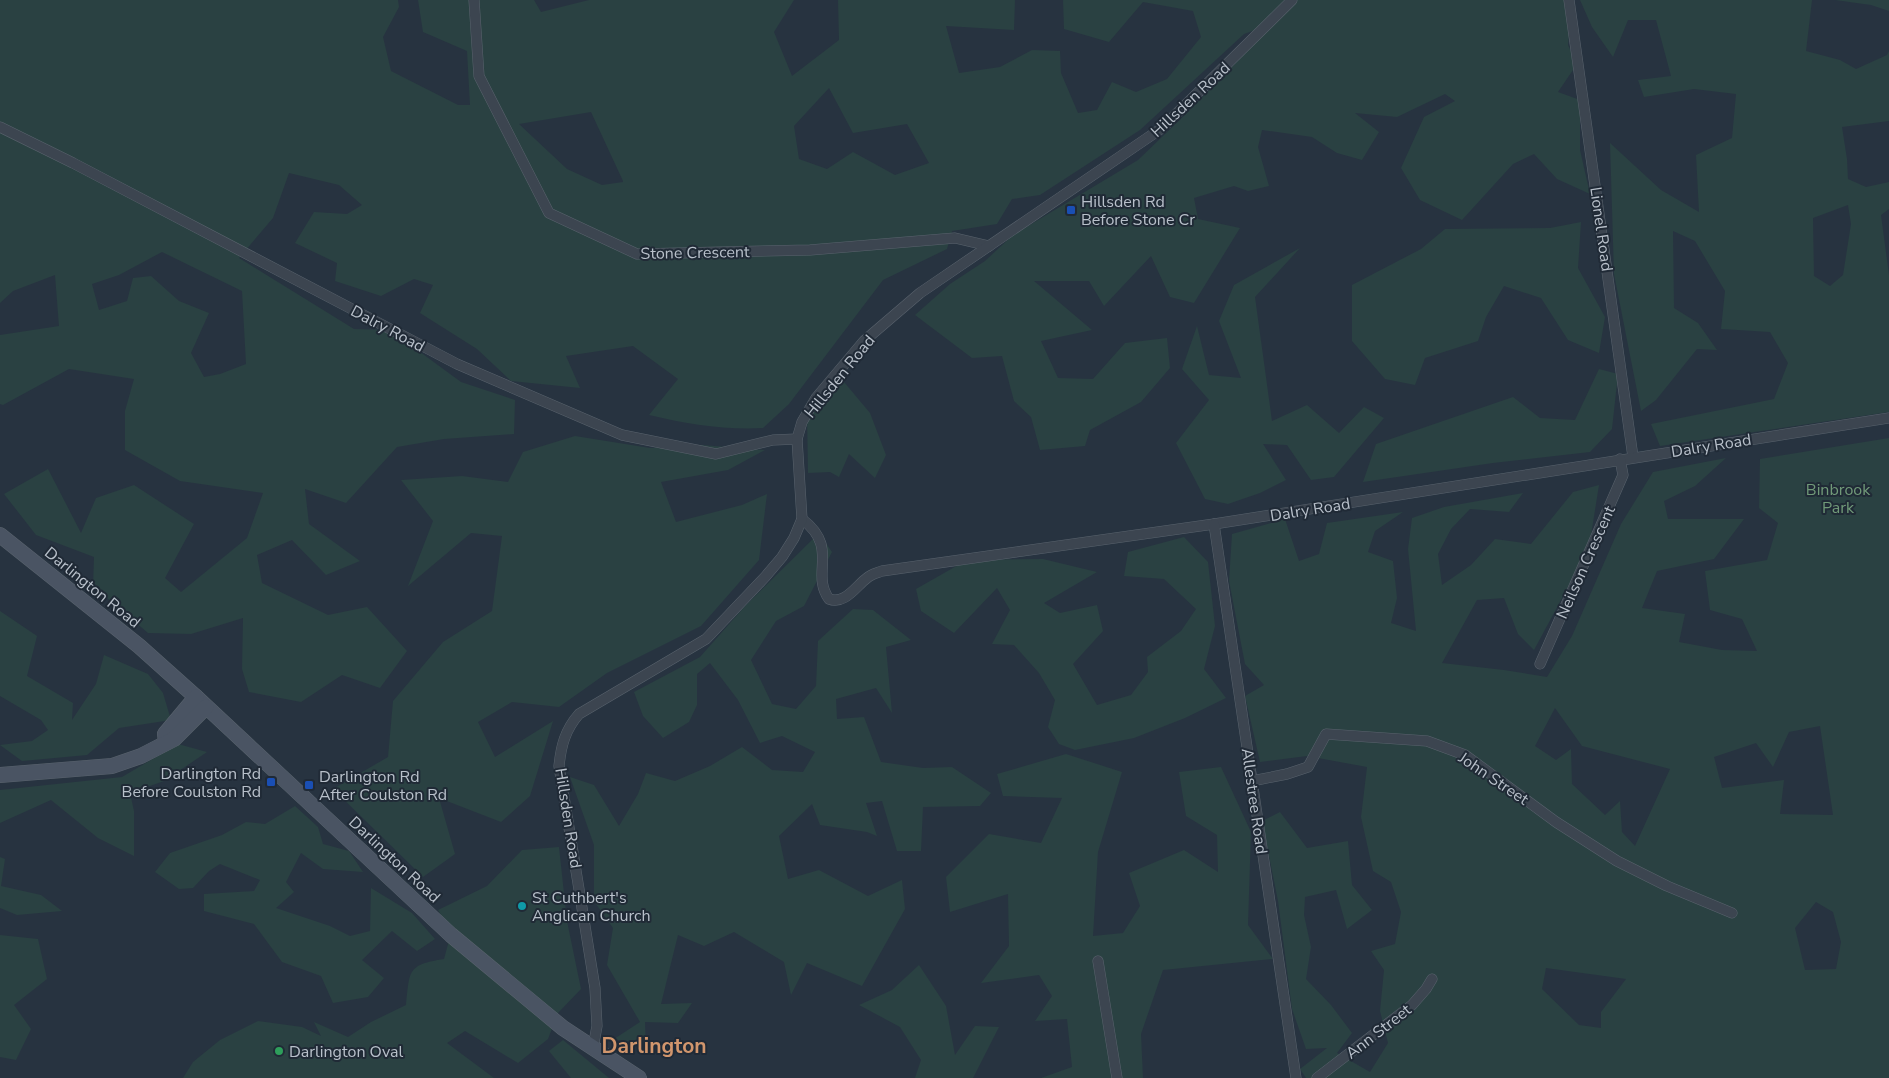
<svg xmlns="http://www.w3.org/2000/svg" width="1889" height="1078" font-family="'Nunito Sans',sans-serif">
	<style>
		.green { fill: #2a4142; fill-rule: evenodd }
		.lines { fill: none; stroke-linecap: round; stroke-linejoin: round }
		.street-casing { stroke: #59636d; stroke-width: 11 }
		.secondary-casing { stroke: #59636d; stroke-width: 16 }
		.street { stroke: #3c4550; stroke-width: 10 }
		.secondary { stroke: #4a5463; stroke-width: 15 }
		.transit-dot { fill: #1a4fb4; stroke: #202a36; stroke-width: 2 }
		.culture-dot { fill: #0f9aa8; stroke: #202a36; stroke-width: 2 }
		.leisure-dot { fill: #2e9e5b; stroke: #202a36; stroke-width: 2 }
		.labels { text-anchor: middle; stroke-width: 4; stroke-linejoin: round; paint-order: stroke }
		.street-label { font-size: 16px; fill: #b8c0ca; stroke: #202a36 }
		.poi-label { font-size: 16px; fill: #b8c0ca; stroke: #202a36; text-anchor: start }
		.park-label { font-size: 16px; fill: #719a79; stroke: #202a36 }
		.district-label { font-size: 21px; font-weight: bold; fill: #d1966d; stroke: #202a36 }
	</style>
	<rect width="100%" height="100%" fill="#273340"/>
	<g class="green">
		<path d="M0,0H398L399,7L383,37L391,71L458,105H470L467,51L423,32L418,0H534L541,12L589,0H794L774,32L792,76L839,40L838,0H1015L1014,30L946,26L959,73L1000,67L1032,50L1060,51L1061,73L1078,113L1097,110L1112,82L1136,92L1167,79L1201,37L1193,11L1143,2L1109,42L1064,29L1063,0H1567L1571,15L1568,45L1577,64L1558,92L1580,100V150L1590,194L1557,179L1534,154L1513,164L1462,220L1420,200L1401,168L1424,117L1455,101L1445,94L1397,117L1355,113L1379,132L1362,160L1337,153L1312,137L1262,130L1258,147L1269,186L1248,191L1234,186L1194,198L1198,219L1240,228L1194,303L1170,297L1151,256L1104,306L1089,281H1034L1092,330L1041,341L1058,378L1093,379L1125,343L1167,338L1170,368L1141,402L1090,430L1085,446L1040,450L1031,417L1014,401L1002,356L972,358L915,315L950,284L985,261L1013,235L1138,160L1188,112L1275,23L1244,34L1140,130L1040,195L1012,199L997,224L952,231L947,249L883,280L789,404L763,428C724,430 687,424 649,415L678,379L633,346L566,356L580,388L511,381L477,349L420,313L433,285L414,279L381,296L335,281L337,263L295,243L314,212L347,214L362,205L339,185L289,173L273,218L239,258L354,329L390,330L461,382L515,400L514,434L444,439L397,447L346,503L305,489L309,524L360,561L326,575L292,540L257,555L262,583L328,615L367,607L407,651L380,688L342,675L301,702L249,692L242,669L243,618L191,634L148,633L93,586L94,557L36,535L4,494L48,469L81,533L96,498L134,485L194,524L165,578L181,592L247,538L263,493L180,481L125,450V411L134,379L69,369L3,405L0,404V335L59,326L55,275L13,291L0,303ZM829,88L853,133L907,124L929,163L895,175L853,152L827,169L799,159L794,126ZM591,112L623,181V182L602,185L567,169L519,124ZM162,252L242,291L246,364L220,374L204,377L191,353L209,313L179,301L151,276L133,278L127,301L99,310L92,284L119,275Z"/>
		<path d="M1580,0H1812L1806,51L1840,60L1856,69L1887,55L1889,51V121L1842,127L1847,159L1848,179L1866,187L1889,182V209L1881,215L1889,275V412L1660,446L1651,424L1774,399L1788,363L1770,332L1721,329L1725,291L1695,241L1673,231L1674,308L1698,323L1717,350L1697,349L1656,400L1641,411L1614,274L1610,143L1661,190L1699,212L1696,155L1732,138L1736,94L1694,89L1644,97L1638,80L1671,76L1656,20H1628L1613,57L1592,27ZM1848,205L1851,224L1843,275L1830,286L1814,276L1813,218Z"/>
		<path d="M1835,0H1889V11L1871,5Z"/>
		<path d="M1581,222L1578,268L1605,317L1599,353L1568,340L1541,298L1504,286L1486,317L1478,341L1425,358L1415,385L1385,379L1352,341V285L1421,249L1445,229L1550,228Z"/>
		<path d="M1300,248L1255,297L1272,421L1307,405L1339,433L1364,407L1384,418L1334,477L1311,480L1287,445L1263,444L1286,480L1260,493L1228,504L1205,499L1176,443L1209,400L1182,369L1197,326L1209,375L1241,378L1219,321L1234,285Z"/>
		<path d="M1599,369L1618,374L1612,429L1590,452L1493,463L1363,482L1376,444L1513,397L1540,418L1575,420Z"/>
		<path d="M844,382L870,413L886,455L875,478L849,454L839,477L830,472L808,473L807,413Z"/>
		<path d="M575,436L650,448L702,445L765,450L728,470L661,482L676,522L742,505L767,494L759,560L701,626L607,673L559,707L512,702L478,722L495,757L553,721L530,796L501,822L439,798L455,854L423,877L333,789L388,757L393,701L443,642L492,611L502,536L471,533L408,586L433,521L401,480L462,476L508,482L523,452Z"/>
		<path d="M1889,438V1078H1306L1300,1069L1327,1048L1306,1049L1292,1009L1278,901L1262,821L1280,812L1307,848L1348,841L1352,885L1372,910L1347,929L1336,890L1305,897L1304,915L1311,947L1306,979L1331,1005L1352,1033L1337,1053L1370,1072L1388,1043L1380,1011L1384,970L1371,951L1395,944L1401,912L1391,882L1373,871L1361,817L1367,767L1307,756L1260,762L1245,696L1264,685L1245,664L1229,581L1232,534L1285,519L1299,561L1319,554L1327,523L1403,512L1375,531L1368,552L1393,561L1397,598L1391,623L1416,631L1408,549L1412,518L1444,507L1523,493L1509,512L1470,509L1451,529L1438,554L1442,585L1471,565L1495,539L1531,544L1573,492L1599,485L1589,548L1534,650L1518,634L1504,598L1477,600L1442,663L1504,670L1547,677L1572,636L1621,524L1653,472L1726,458L1695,486L1664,501L1668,519H1744L1714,559L1657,571L1642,608L1685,614L1679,642L1722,650L1757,651L1742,619L1710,610L1705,571L1767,560L1778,523L1759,508L1760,459ZM1555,708L1582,746L1670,769L1635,846L1622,832L1620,801L1605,815L1572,784L1571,749L1556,760L1535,746ZM1820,726L1833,815L1780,814L1784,780L1722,788L1714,757L1756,743L1773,767L1789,732ZM1816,902L1833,912L1841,942L1836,969L1805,970L1795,928ZM1546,968L1626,979L1601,1012V1028L1579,1025L1542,989Z"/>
		<path d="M819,533L832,552L804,606L776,621L751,660L772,704L796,709L816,686L818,641L853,609L873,610L911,640L886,647L892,713L876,688L836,699L837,719L864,717L881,762L923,768L952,767L991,793L980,806L923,807L921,851H897L882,801L866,803L877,836L867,832L820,825L812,804L779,836L788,879L819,870L868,896L902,880L905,909L862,986L807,963L791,995L784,962L734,932L704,946L678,935L661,1004L692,1003L678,1023L645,1022L646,1047L614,1039L640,1022L607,965L613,928L594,901V845L570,777L594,785L619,826L638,794L646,773L675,781L710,766L742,747L772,770L803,772L815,752L782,736L760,743L738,700L710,663L697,674V705L689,722L663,738L643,716L634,692L700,657L746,605Z"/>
		<path d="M1184,537L1208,562L1215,626L1204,669L1226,698L1185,718L1134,738L1075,750L1059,744L1048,727L1055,700L1039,673L1014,645L992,644L1010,610L997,588L954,633L921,611L916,589L967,560L1043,559L1097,572L1044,603L1060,613L1097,605L1103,631L1073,664L1097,705L1131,695L1148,672L1147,657L1181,631L1196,609L1164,579L1124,576L1128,552Z"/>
		<path d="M0,611L37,636L27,676L73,703L72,720L96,684L104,655L148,674L163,693L171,720L119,728L87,755L22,761L0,745L32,741L48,730L41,720L0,696Z"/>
		<path d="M178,744L207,752L164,781L130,793L134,811V856L98,838L51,800L0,823V790L122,777Z"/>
		<path d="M1066,754L1122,772L1098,852L1093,936L1123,933L1140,906L1129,873L1184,850L1218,872L1217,835L1186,816L1179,772L1221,767L1251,832L1248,925L1273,959L1163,970L1141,1034L1143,1078H1041L1072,1067L1067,1019L1035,1021L1052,996L1039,975L981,983L1009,946L1008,894L950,912L946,877L989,834L1041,843L1062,798L1003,796L997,774Z"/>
		<path d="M295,806L318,827L323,844L349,851L363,872L323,869L301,853L286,882L294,892L276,908L330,926L350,936L370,931L371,888L412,913L435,939L417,951L392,931L362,960L384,978L368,997L333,1003L321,976L282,962L254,924L204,911V894L254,891L260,880L220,864L209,871L193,888L179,889L155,872L170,853L222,835L246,822L265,824Z"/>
		<path d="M559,847L567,921L581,989L558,1013L548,1039L518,1063L465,1031L447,1043L494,1078H183L193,1062L220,1040L258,1021L302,1027L321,1036L314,1022L348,1037L371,1022L406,1005C410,970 407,965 444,959L451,933L438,910L487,886L522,850Z"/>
		<path d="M0,857L5,859L1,886L41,895L62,911L17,915L0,908Z"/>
		<path d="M0,935L38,939L47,979L14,1005L31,1029L16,1060L0,1057Z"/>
		<path d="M919,965L946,1006L955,1055L975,1026L999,1027L973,1078H915L921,1060L900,1027L859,1005L892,990Z"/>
		<path d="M563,1040L609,1078H571L549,1051Z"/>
	</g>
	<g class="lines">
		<defs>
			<g id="street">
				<path d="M474,0L479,76L549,213L637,254L810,250L955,238L989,246"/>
				<path d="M1569,0L1633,457"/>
				<path d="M0,127L73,163L457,364L622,435L716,454L773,440L797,439"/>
				<path d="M802,519C840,548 810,573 829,599C845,605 856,586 867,578C871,574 877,573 882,571L1214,524L1889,418"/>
				<path d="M1214,524L1296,1078"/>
				<path d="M1540,664L1623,475L1620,459"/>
				<path d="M1252,781L1287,774L1308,767L1326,734L1427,741L1465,755L1556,822L1617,861L1667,886L1732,913"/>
				<path d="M1098,961L1117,1078"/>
				<path d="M593,1048L597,1026L595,988L559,766C561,746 565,730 579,714L706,639L765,577L782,557L794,538L802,519L797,439L802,422L816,398L864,341L920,293L1162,128L1292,0"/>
				<path d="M1317,1078L1412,1005L1426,989L1432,979"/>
			</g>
			<g id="secondary">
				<path d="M0,535L139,646L196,697L451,935L563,1028L639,1078"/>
				<path d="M166,742L165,734L196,697"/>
				<path d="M0,775L112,766L141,756L174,739L206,707"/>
			</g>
		</defs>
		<use href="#street" class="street-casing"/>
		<use href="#secondary" class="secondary-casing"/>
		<use href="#street" class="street"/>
		<use href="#secondary" class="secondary"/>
	</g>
	<g class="transit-dot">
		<rect x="1066" y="205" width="10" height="10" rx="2.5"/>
		<rect x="266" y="777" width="10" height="10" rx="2.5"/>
		<rect x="304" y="780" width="10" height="10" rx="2.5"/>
	</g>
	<circle class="culture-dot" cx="522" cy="906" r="5"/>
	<circle class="leisure-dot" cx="279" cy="1051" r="5"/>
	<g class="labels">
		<g class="street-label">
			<text transform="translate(1190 99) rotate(-43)" y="6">Hillsden Road</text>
			<text transform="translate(1602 229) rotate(82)" y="6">Lionel Road</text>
			<text transform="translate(695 252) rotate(-1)" y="6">Stone Crescent</text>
			<text transform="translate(388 328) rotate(28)" y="6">Dalry Road</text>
			<text transform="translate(839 376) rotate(-51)" y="6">Hillsden Road</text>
			<text transform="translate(1711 445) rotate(-9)" y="6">Dalry Road</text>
			<text transform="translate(1310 509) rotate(-9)" y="6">Dalry Road</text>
			<text transform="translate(1585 562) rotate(-66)" y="6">Neilson Crescent</text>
			<text transform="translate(93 587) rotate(39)" y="6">Darlington Road</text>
			<text transform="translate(1494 778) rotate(34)" y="6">John Street</text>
			<text transform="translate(1255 801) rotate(82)" y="6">Allestree Road</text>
			<text transform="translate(569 818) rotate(81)" y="6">Hillsden Road</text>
			<text transform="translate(395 859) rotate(43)" y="6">Darlington Road</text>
			<text transform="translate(1378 1031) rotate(-38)" y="6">Ann Street</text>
		</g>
		<g class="poi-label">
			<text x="1081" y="207">Hillsden Rd<tspan x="1081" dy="18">Before Stone Cr</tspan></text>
			<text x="261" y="779" text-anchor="end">Darlington Rd<tspan x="261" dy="18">Before Coulston Rd</tspan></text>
			<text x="319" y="782">Darlington Rd<tspan x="319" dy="18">After Coulston Rd</tspan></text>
			<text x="532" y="903">St Cuthbert's<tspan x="532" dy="18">Anglican Church</tspan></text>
			<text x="289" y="1057">Darlington Oval</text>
		</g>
		<g class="park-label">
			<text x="1838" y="495">Binbrook<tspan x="1838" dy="18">Park</tspan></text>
		</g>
		<g class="district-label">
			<text x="654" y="1053">Darlington</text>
		</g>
	</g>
</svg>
